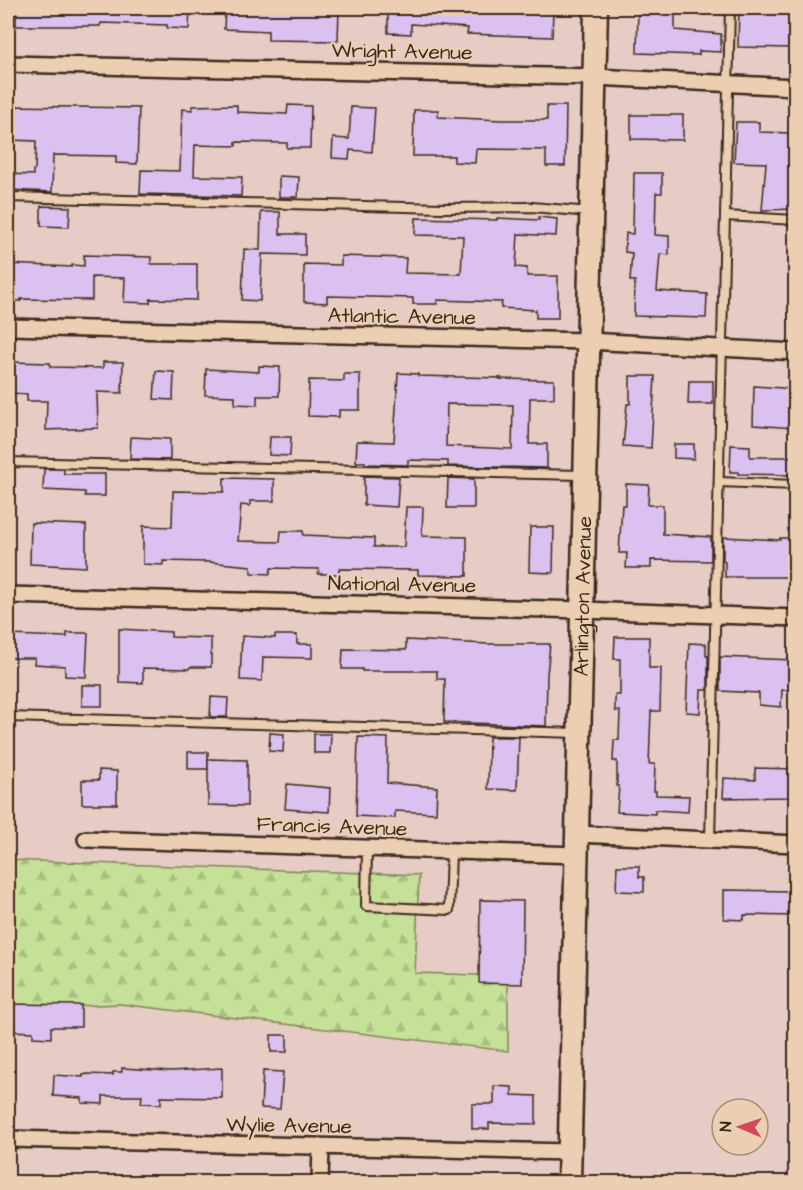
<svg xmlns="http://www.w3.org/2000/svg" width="803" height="1190" font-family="'Architects Daughter',sans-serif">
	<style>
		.forest { fill: url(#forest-firs); stroke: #80855a; stroke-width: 1.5 }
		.building { fill: #dac1f0; stroke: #3b2a1e; stroke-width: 1.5; fill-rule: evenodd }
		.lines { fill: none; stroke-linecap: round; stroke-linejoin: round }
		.lane-casing { stroke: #3b2a1e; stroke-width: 12 }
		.street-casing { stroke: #3b2a1e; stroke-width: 20 }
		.secondary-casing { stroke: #3b2a1e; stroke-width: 27 }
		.lane { stroke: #eccfb2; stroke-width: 8 }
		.street { stroke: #eccfb2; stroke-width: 15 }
		.secondary { stroke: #eccfb2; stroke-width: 22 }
		.labels { text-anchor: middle; stroke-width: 4.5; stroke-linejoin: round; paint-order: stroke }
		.street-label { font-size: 21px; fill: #3b2a1e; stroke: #eccfb2 }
	</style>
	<defs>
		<pattern id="forest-firs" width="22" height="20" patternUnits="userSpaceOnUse" patternTransform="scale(1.5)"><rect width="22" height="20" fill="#c5e097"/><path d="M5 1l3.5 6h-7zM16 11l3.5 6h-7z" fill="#aac082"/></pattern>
	</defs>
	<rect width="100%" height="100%" fill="#e7cbc5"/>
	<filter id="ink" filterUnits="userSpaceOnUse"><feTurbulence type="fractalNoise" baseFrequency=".0167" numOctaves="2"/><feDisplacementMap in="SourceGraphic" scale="12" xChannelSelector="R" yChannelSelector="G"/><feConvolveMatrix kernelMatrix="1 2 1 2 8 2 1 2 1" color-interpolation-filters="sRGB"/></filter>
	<g filter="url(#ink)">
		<path class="forest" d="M8,860L419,875L415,973L508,976V1051L120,1004L8,1009Z"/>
		<g class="building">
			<path d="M16,8H190L189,29L167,28V25L101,23L100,26H16Z"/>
			<path d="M225,8H339L338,41L268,40V31L224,29Z"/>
			<path d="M388,8H528V10L553,11L552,37L467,34L468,28L411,24V34L388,33Z"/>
			<path d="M638,8H675V30L721,34V52L699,51V55L637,53Z"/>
			<path d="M739,8H790L789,48L738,47Z"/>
			<path d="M237,105V112L287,114L288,105L311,106L310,148H287V143L236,142V146L195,145L194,176L242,177L241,196L140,194L141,170L180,171L182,109L192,110V106Z"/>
			<path d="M9,106L139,108L137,164L116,163V156L53,155L52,192L8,190V174L33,175V170H35L36,141L8,140Z"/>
			<path d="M547,106H566L565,166H546V150L476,149L475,163L454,162V156H413L414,110H438V117L502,120H547Z"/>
			<path d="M351,107L375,108L372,152L350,150L349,159L332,158L333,138L349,139Z"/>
			<path d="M631,115H683V140L631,139Z"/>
			<path d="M736,122H759V132L792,133L790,192H795V209L762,210L766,163L734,162Z"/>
			<path d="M634,173H662V193H656L655,235L669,236V255L660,254L657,291L707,294L706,318L634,316L635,281H630L632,253L625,252L626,233L633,234Z"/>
			<path d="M279,176L299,177L298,197H279Z"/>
			<path d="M41,206L70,207L69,227L41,226Z"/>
			<path d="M261,212H280V234H305V255L262,254L260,301L242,300L244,249L260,250Z"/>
			<path d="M539,217L557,219L556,236L518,234L516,267L527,268V276H558V318H536V310L501,308L502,302L437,300V304H413V298L327,296V303L304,302V264L341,265V256L406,258L405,273L461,274L463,236L415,235L416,218L497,220V218L539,220Z"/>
			<path d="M84,255L151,257V264H197V300L150,299V303L124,302L125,278L92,277V300L21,299V301H8V264L72,267V265L84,266Z"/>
			<path d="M8,362L50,363V367L103,368V362H123L122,393L97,392L98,428L46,430L47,401H27V394L8,393Z"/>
			<path d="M259,366L280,367L279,396H257V405L235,404V396L205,395L206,369L259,372Z"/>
			<path d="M156,371L174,372L173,400L154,399Z"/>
			<path d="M398,373L418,374V376L501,378L500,379L554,380V398H530L529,444H547V468L448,466V461L408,460V465L365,464V462H356L357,441L394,442ZM447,404L513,405L512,449L446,446Z"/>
			<path d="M344,374H360V410H339V417L308,416L309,380L344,381Z"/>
			<path d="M630,376H655L651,448L623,446L627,404H630Z"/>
			<path d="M689,381H713V404H688Z"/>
			<path d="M754,386L795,389V428L753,425Z"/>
			<path d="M131,437L170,439V460L130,459Z"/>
			<path d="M270,437H291L290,456L269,455Z"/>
			<path d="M674,444H694V459L674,458Z"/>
			<path d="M731,445L750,446V457H795V475L738,474V472H730Z"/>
			<path d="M44,469H64V474H105V496H85V492L43,490Z"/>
			<path d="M364,476L399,477L397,507L364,505Z"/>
			<path d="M224,478L274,479V501H250V506L241,505L238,541L280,542L281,531H303V535L374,538V547H404L406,507H423L422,536L467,537V576L418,575V570L339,569V574H318L319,569L271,568L270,574L251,573V566L208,562L163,561V565L143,564V526L172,527L173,491L224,492Z"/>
			<path d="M448,478L474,479V508H447Z"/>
			<path d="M626,484L649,485L648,505H663V534L711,537V561L651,560V568H626L627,553H619L622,505H626Z"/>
			<path d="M31,523L86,525V567L30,564Z"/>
			<path d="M530,527H554L553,573L529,572Z"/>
			<path d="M723,537L780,540V538H795V577H725V562L723,561Z"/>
			<path d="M119,629L171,632V637L211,638V667H190L189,669L143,668V683L119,682Z"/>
			<path d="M67,633H88L86,677L65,676V666L34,664L35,658H8V635L67,637Z"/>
			<path d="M275,635H297V644H312V658L263,657L262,681L240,680L242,636L275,638Z"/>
			<path d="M615,637H649V668H661L660,711H651L649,764H655L654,791H656V795L689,796L688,812L655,810V814L617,812L619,786H617V761H613L614,740H619L620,711H615V695H620V659H614Z"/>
			<path d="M406,640L489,644H550L547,675L546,726L444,722L445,679H437V671H362V669H342L343,649L406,650Z"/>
			<path d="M689,643L706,644V656H708V690H701L700,713L686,712Z"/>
			<path d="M720,657L795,660V690H782L781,707L759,705V693L720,691Z"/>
			<rect x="82" y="685" width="20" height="21"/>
			<path d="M211,697L228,698L227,717H210Z"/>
			<path d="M270,733L284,734L283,752L269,751Z"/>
			<path d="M314,734H331L330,753H314Z"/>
			<path d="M358,737L388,738L387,783L437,787L436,813L395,811V818L356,816Z"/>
			<path d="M489,737H519L517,790L488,789Z"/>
			<rect x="188" y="752" width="20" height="17"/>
			<path d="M208,759L247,760V806L208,805Z"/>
			<path d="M755,768L795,769V797L723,798L724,778L755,780Z"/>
			<path d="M99,770L117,771V804H82V780H99Z"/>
			<path d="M287,784L330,788L329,812L285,809Z"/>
			<path d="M617,866H639V877H644V892L616,891Z"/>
			<path d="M724,890L795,891V916L744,915V920L724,919Z"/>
			<path d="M480,900L523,901L522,984L479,983Z"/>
			<path d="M8,1004L81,1005V1027H51V1038L33,1037V1032L8,1031Z"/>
			<rect x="271" y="1035" width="16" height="17"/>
			<path d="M122,1068L171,1071L222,1068V1098L161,1097V1104L141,1103L142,1096H103V1104L82,1103V1098L53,1096L54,1075L83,1077V1075L87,1074L113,1075V1072H122Z"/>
			<path d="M263,1071L283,1072L280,1109L261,1108Z"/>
			<path d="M494,1086L512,1087V1095L536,1096V1124L489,1123V1129H472V1104H494Z"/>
		</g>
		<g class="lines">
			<defs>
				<g id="lane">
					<path d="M8,197L443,208L532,207L590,212"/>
					<path d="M725,216L796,220"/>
					<path d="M8,462L582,475"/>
					<path d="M719,482L796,485"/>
					<path d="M8,717L578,733"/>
					<path d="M710,840L730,8"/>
					<path d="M367,848L366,906L449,910L451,851"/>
				</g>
				<g id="street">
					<path d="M8,64L595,77L796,87"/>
					<path d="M8,327L588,341L796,352"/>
					<path d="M8,595L583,610L796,618"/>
					<path d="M577,834L796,844"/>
					<path d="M86,839L577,855"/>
					<path d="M8,1139L570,1152"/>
					<path d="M320,1182L321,1147"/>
				</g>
				<g id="secondary">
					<path id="s1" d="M569,1182L596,8"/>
				</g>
			</defs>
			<use href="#lane" class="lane-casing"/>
			<use href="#street" class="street-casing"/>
			<use href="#secondary" class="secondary-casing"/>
			<use href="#lane" class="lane"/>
			<use href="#street" class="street"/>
			<use href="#secondary" class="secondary"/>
		</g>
	</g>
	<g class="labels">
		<g class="street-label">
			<text transform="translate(402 51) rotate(1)" y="7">Wright Avenue</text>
			<text transform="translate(402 316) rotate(1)" y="7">Atlantic Avenue</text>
			<text transform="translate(402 584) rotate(1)" y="7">National Avenue</text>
			<text dy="7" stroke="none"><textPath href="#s1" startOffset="586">Arlington Avenue</textPath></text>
			<text transform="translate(332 826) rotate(2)" y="7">Francis Avenue</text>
			<text transform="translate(289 1125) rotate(1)" y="7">Wylie Avenue</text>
		</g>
	</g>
	<rect width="803" height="1190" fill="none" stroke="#eccfb2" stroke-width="30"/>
	<rect x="15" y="15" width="773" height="1160" fill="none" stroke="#3b2a1e" stroke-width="2" filter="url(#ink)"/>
	<g transform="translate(740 1127) rotate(272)"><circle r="28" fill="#eccfb2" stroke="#a58d77" stroke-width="1.5"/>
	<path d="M0-4.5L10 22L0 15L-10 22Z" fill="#d1495b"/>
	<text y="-9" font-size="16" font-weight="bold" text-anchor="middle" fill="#3b2a1e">N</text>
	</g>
</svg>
